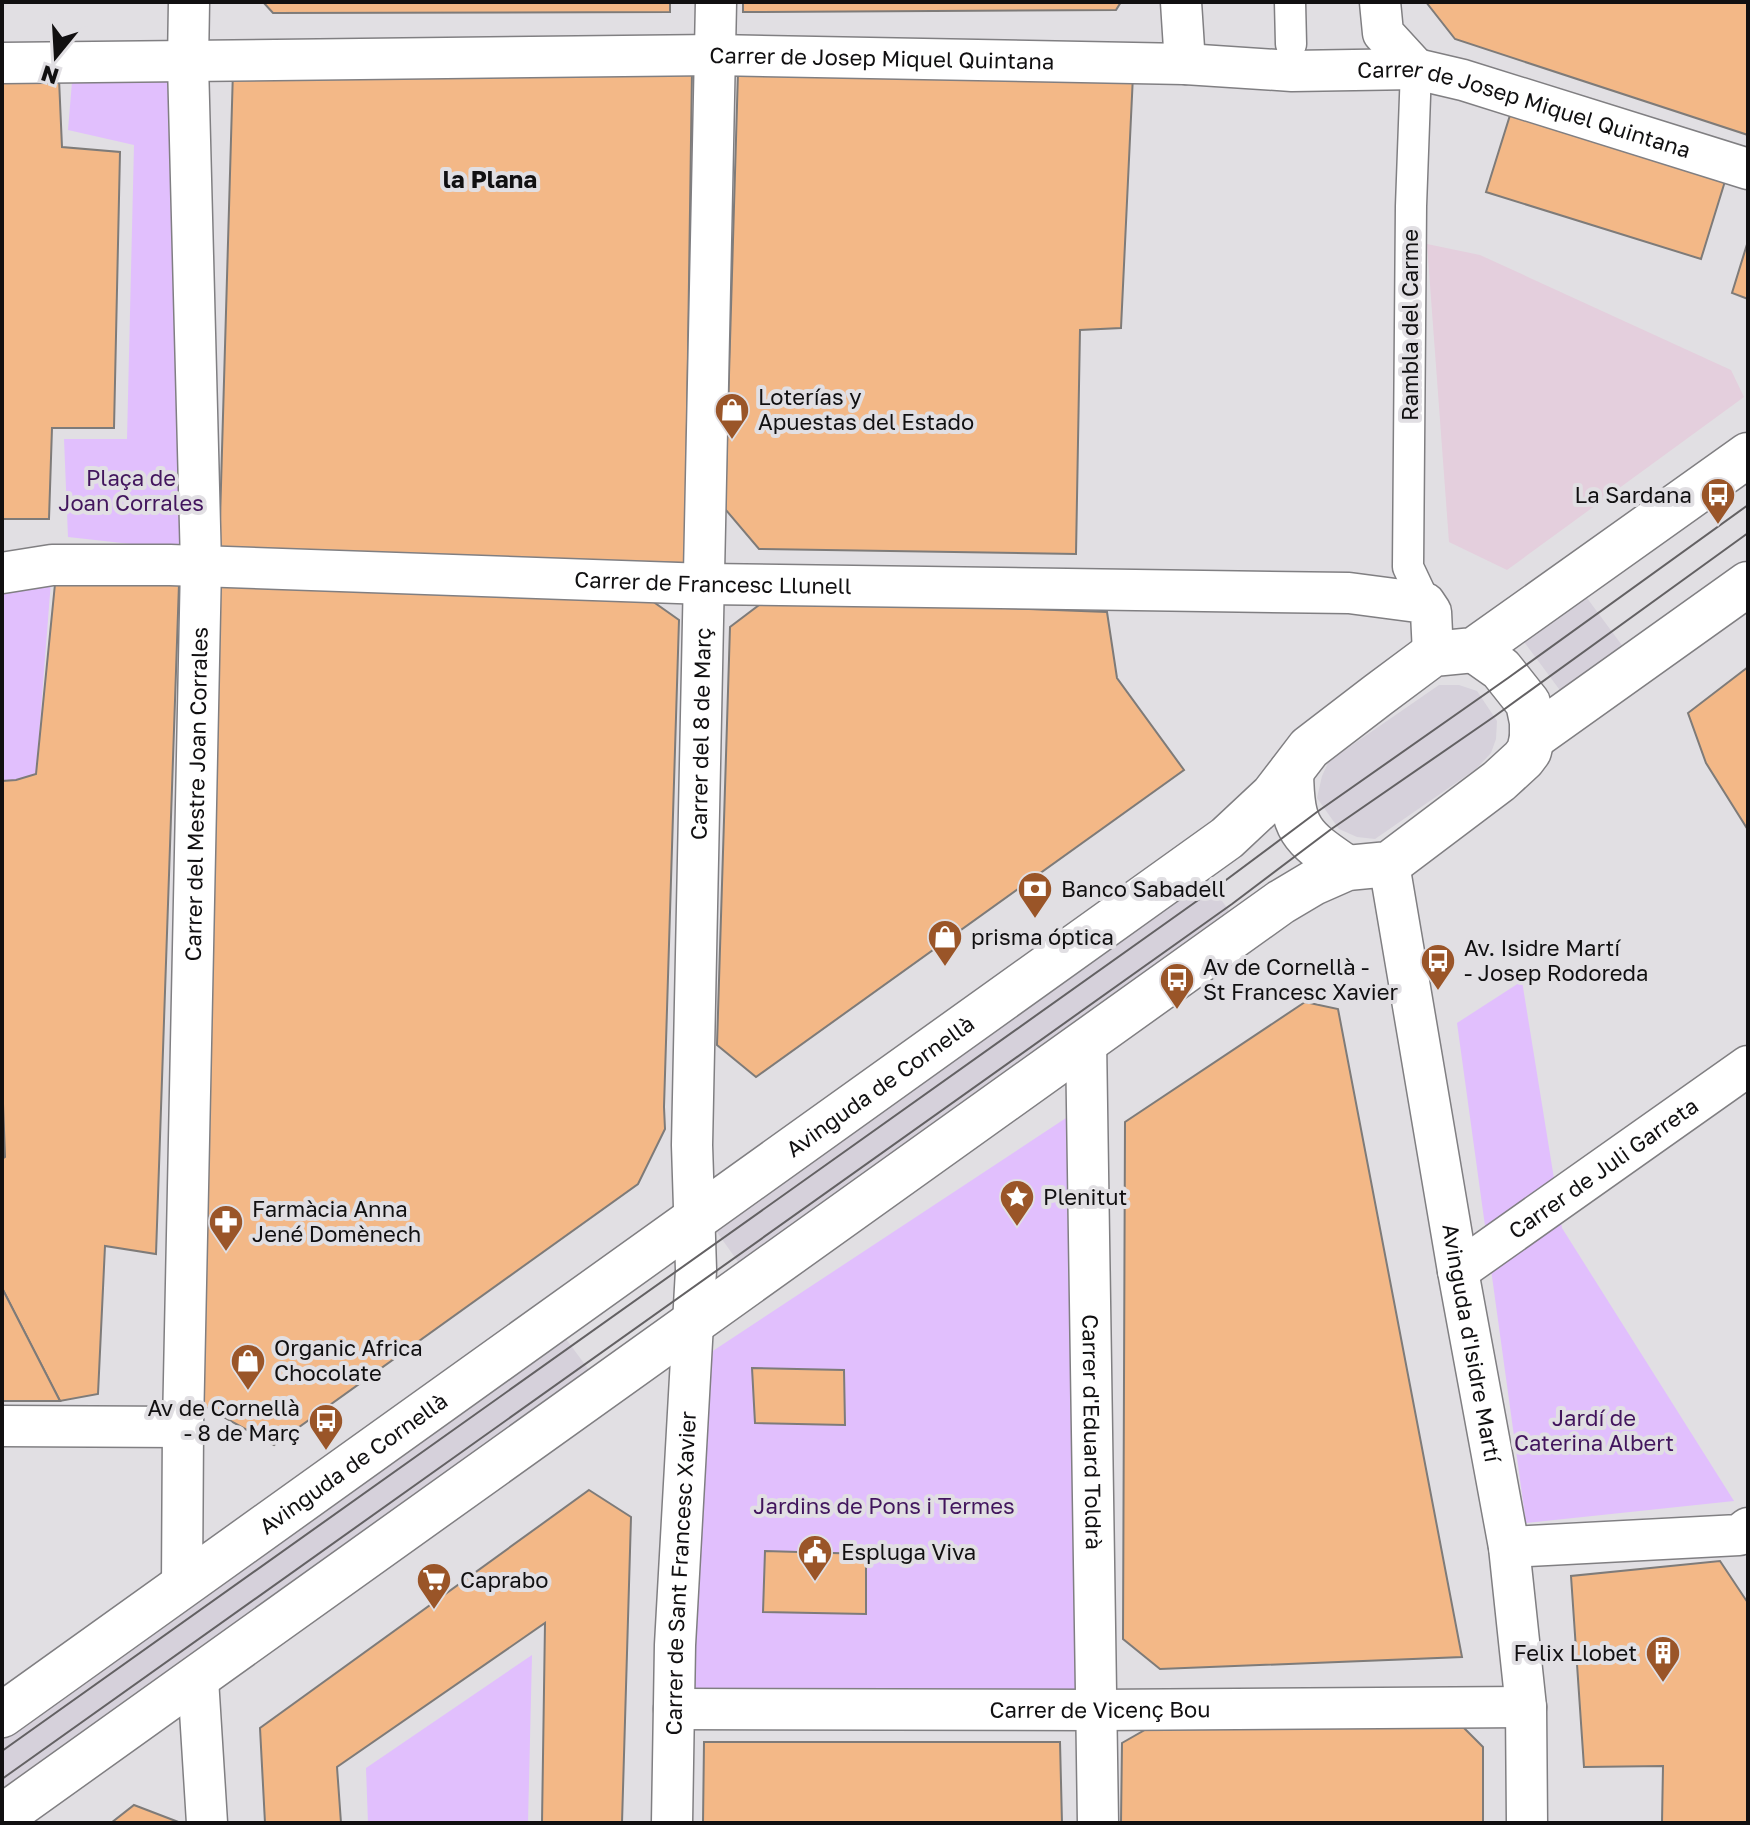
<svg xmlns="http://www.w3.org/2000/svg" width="1750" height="1825" font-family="'Golos Text',sans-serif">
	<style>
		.commercial { fill: #e4cfdd }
		.built { fill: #d6d1db }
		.green { fill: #e1bffd }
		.building { fill: #f3b887; stroke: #7e7b79; stroke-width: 2 }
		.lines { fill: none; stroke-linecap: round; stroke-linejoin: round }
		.pedestrian-casing { stroke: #807f82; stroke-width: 33 }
		.minor-casing { stroke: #807f82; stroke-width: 43 }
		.tertiary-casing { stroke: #807f82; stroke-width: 47 }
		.pedestrian { stroke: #fff; stroke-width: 30 }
		.minor { stroke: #fff; stroke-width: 40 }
		.tertiary { stroke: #fff; stroke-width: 44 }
		.tram { stroke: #636163; stroke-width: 2 }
		.labels { text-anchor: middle; stroke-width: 8; stroke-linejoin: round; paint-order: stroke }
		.street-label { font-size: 22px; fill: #111011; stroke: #e1dfe3 }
		.poi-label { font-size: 22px; fill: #111011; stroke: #e1dfe3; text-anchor: start }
		.park-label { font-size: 22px; fill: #42155d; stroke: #e1dfe3 }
		.neighbourhood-label { font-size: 24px; font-weight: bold; fill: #111011; stroke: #e1dfe3 }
	</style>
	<rect width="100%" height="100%" fill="#e1dfe3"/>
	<path class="commercial" d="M1427,244L1480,255L1731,370L1744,397L1507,570L1449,542Z"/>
	<g class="built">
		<path d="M1584,594L1624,648L1562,693L1522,639Z"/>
		<path d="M1439,685H1459L1477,691L1497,721L1496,739L1491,753L1476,769L1375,839L1357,837L1339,829L1317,798L1322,776L1329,761Z"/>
		<path d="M1205,877L1232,915L741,1266L714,1228Z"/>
		<path d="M563,1335L592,1374L2,1795V1737Z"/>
	</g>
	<g class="green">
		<path d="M73,70L182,71L185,550L68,537L64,439H127L134,145L68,130Z"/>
		<path d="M51,581L36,774L16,780L2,781V586Z"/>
		<path d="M1522,981L1562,1228L1734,1501L1526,1523L1457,1023Z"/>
		<path d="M1066,1118L1082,1699L692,1698L690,1366Z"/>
		<path d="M532,1655L528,1823H368L366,1768Z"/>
	</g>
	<g class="building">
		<path d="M263,2H670V12L273,13Z"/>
		<path d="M743,2H1121L1116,10L743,12Z"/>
		<path d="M1426,2H1748V135L1455,39Z"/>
		<path d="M233,70H692L685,563L219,554Z"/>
		<path d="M738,72L1133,75L1121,328L1080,330L1076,554L759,549L725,509Z"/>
		<path d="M2,78L59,79L62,147L120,152L114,428H52L49,519H2Z"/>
		<path d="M1511,112L1726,178L1701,259L1486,192Z"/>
		<path d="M1748,241V299L1732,293Z"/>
		<path d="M56,574L179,584L156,1254L105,1246L98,1394L60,1401L2,1288V1159L5,1157L2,1077V781L16,780L36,774Z"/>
		<path d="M218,581L645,596L679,620L664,1107L665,1129L638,1184L274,1445L202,1405Z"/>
		<path d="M767,599L1107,612L1117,678L1184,770L756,1077L717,1045L730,627Z"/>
		<path d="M1748,667V830L1706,763L1688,713Z"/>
		<path d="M1305,1002L1338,1009L1462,1657L1160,1669L1123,1639L1125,1122Z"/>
		<path d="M2,1288L60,1401H2Z"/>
		<path d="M752,1368L844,1370L845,1425L755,1423Z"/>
		<path d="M589,1490L631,1517L622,1823H542L545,1623L337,1767L341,1823H265L260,1728Z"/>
		<path d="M765,1551L866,1554V1614L763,1612Z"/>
		<path d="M1720,1561L1748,1603V1823H1662L1663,1766L1584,1767L1571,1576Z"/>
		<path d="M1456,1720L1483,1747V1823H1121L1122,1743L1157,1723Z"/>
		<path d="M704,1742H1060L1062,1823H703Z"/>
		<path d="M134,1805L181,1823H111Z"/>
	</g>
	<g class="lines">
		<defs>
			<g id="pedestrian">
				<path d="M1290,2L1291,44"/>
				<path d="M1416,69L1411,206L1408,567L1425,603"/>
			</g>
			<g id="minor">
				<path d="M1181,2L1185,64"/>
				<path d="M1380,2L1383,33L1416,69"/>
				<path id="s1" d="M2,63L715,55L1185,64L1292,71L1416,69L1463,80L1748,169"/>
				<path id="s2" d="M2,573L52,565H170L706,584L1349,593L1425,603L1431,612L1433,654"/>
				<path id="s3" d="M1389,864L1458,1271L1509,1547L1526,1707L1527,1823"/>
				<path id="s4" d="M1086,1040L1098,1823"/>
				<path id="s5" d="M1458,1271L1748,1066"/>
				<path d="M2,1426L183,1427"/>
				<path d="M1509,1547L1739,1535L1748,1528"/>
				<path id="s6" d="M182,1586L183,1427L201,565L188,63L189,2"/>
				<path d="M198,1679L207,1823"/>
				<path id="s7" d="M674,1709L1097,1710L1526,1707"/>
				<path id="s8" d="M672,1823L675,1645L696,1270L692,1145L716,2"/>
			</g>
			<g id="tertiary">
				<path d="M1532,738L1748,584"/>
				<path d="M1291,772C1292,830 1300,836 1347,868"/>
				<path id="s9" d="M2,1715L1227,838L1273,795L1309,748L1378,695L1433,654L1474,650L1748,455"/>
				<path d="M2,1817L1281,902L1313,883L1347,868L1389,864L1499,781L1523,759L1529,751L1532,738V722L1528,703L1501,669L1474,650"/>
			</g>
		</defs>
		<use href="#pedestrian" class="pedestrian-casing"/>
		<use href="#minor" class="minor-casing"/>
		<use href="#tertiary" class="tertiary-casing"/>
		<use href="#pedestrian" class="pedestrian"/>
		<use href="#minor" class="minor"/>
		<use href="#tertiary" class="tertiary"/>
		<g class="tram">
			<path d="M2,1751L1218,886L1317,812L1508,678L1748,505"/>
			<path d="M2,1779L1232,904L1330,830L1495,716L1748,533"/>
		</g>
	</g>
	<defs>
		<symbol id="shop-pin" viewBox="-11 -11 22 30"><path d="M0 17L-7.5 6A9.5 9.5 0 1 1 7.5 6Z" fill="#9a5528" stroke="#e1dfe3"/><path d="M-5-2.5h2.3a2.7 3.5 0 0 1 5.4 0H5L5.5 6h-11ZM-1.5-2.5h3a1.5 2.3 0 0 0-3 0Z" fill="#fff"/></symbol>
		<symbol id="bus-pin" viewBox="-11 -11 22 30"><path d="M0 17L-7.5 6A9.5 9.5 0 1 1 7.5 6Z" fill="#9a5528" stroke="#e1dfe3"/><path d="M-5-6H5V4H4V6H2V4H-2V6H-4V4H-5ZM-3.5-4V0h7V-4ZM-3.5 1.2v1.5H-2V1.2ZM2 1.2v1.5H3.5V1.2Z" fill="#fff"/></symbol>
		<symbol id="bank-pin" viewBox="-11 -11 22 30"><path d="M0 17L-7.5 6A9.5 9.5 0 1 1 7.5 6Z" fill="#9a5528" stroke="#e1dfe3"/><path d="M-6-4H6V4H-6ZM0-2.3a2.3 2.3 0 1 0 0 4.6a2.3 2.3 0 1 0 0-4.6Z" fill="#fff"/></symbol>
		<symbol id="sight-pin" viewBox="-11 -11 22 30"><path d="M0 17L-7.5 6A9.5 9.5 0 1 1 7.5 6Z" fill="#9a5528" stroke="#e1dfe3"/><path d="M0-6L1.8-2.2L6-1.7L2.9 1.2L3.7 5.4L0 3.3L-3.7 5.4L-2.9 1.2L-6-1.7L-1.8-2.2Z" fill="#fff"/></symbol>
		<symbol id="pharmacy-pin" viewBox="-11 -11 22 30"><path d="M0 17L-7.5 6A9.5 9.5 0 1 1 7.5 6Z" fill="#9a5528" stroke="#e1dfe3"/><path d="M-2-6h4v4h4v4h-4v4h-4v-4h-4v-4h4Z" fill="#fff"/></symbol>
		<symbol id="civic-pin" viewBox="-11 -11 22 30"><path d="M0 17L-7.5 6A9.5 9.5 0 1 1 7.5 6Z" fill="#9a5528" stroke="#e1dfe3"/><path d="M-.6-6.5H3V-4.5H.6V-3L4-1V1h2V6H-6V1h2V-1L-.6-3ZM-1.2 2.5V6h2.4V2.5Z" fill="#fff"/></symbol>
		<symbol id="supermarket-pin" viewBox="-11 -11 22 30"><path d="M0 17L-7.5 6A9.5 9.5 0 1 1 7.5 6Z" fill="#9a5528" stroke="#e1dfe3"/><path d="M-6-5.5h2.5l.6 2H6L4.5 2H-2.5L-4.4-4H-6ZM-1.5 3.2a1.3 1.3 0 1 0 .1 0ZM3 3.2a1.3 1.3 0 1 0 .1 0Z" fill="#fff"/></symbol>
		<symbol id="building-pin" viewBox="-11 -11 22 30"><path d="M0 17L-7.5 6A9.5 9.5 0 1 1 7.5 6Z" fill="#9a5528" stroke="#e1dfe3"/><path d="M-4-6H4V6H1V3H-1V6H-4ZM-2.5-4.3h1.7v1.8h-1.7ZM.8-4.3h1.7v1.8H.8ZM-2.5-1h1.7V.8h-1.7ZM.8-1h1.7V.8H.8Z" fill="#fff"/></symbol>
	</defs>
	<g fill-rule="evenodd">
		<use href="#shop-pin" x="712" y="390" width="40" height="54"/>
		<use href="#bus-pin" x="1698" y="475" width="40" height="54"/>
		<use href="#bank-pin" x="1015" y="869" width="40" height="54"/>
		<use href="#shop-pin" x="925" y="917" width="40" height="54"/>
		<use href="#bus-pin" x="1418" y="941" width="40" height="54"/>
		<use href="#bus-pin" x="1157" y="960" width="40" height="54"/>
		<use href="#sight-pin" x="997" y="1177" width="40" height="54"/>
		<use href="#pharmacy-pin" x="206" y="1202" width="40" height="54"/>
		<use href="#shop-pin" x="228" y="1341" width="40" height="54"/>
		<use href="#bus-pin" x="306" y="1401" width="40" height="54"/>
		<use href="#civic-pin" x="795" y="1532" width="40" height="54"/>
		<use href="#supermarket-pin" x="414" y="1560" width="40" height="54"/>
		<use href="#building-pin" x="1643" y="1633" width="40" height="54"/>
	</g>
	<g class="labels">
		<g class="street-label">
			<text dy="8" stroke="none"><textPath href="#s1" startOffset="880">Carrer de Josep Miquel Quintana</textPath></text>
			<text dy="8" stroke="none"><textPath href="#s1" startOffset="1528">Carrer de Josep Miquel Quintana</textPath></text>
			<text transform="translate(1410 325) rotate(-90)" y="8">Rambla del Carme</text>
			<text dy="8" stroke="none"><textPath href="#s2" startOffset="712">Carrer de Francesc Llunell</textPath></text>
			<text dy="8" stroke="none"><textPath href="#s8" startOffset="1090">Carrer del 8 de Març</textPath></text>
			<text dy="8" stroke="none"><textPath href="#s6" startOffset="792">Carrer del Mestre Joan Corrales</textPath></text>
			<text dy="8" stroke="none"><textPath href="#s9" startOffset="1080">Avinguda de Cornellà</textPath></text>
			<text dy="8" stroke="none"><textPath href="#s5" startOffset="178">Carrer de Juli Garreta</textPath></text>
			<text dy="8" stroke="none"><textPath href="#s3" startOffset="486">Avinguda d'Isidre Martí</textPath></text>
			<text dy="8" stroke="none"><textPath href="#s4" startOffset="392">Carrer d'Eduard Toldrà</textPath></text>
			<text dy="8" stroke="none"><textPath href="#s9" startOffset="432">Avinguda de Cornellà</textPath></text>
			<text dy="8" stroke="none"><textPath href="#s8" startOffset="250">Carrer de Sant Francesc Xavier</textPath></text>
			<text dy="8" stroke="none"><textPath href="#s7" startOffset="426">Carrer de Vicenç Bou</textPath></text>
		</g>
		<g class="poi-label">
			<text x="758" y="405">Loterías y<tspan x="758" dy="25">Apuestas del Estado</tspan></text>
			<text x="1692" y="503" text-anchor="end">La Sardana</text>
			<text x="1061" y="897">Banco Sabadell</text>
			<text x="971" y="945">prisma óptica</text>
			<text x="1464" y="956">Av. Isidre Martí<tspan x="1464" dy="25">- Josep Rodoreda</tspan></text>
			<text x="1203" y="975">Av de Cornellà -<tspan x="1203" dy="25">St Francesc Xavier</tspan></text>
			<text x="1043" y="1205">Plenitut</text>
			<text x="252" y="1217">Farmàcia Anna<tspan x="252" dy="25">Jené Domènech</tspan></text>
			<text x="274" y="1356">Organic Africa<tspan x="274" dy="25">Chocolate</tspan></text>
			<text x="300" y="1416" text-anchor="end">Av de Cornellà<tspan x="300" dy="25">- 8 de Març</tspan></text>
			<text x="841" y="1560">Espluga Viva</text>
			<text x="460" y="1588">Caprabo</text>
			<text x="1637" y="1661" text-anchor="end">Felix Llobet</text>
		</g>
		<g class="park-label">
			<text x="131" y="486">Plaça de<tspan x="131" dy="25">Joan Corrales</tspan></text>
			<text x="1594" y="1426">Jardí de<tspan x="1594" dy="25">Caterina Albert</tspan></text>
			<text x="884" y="1514">Jardins de Pons i Termes</text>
		</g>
		<g class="neighbourhood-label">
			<text x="490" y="188">la Plana</text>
		</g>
	</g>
	<rect width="1750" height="1825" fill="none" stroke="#111011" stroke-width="8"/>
	<g transform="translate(56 56) rotate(198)" stroke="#e1dfe3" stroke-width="6" paint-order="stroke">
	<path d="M0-6L14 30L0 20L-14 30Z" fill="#111011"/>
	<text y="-12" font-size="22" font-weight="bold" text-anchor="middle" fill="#111011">N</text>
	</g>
</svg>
